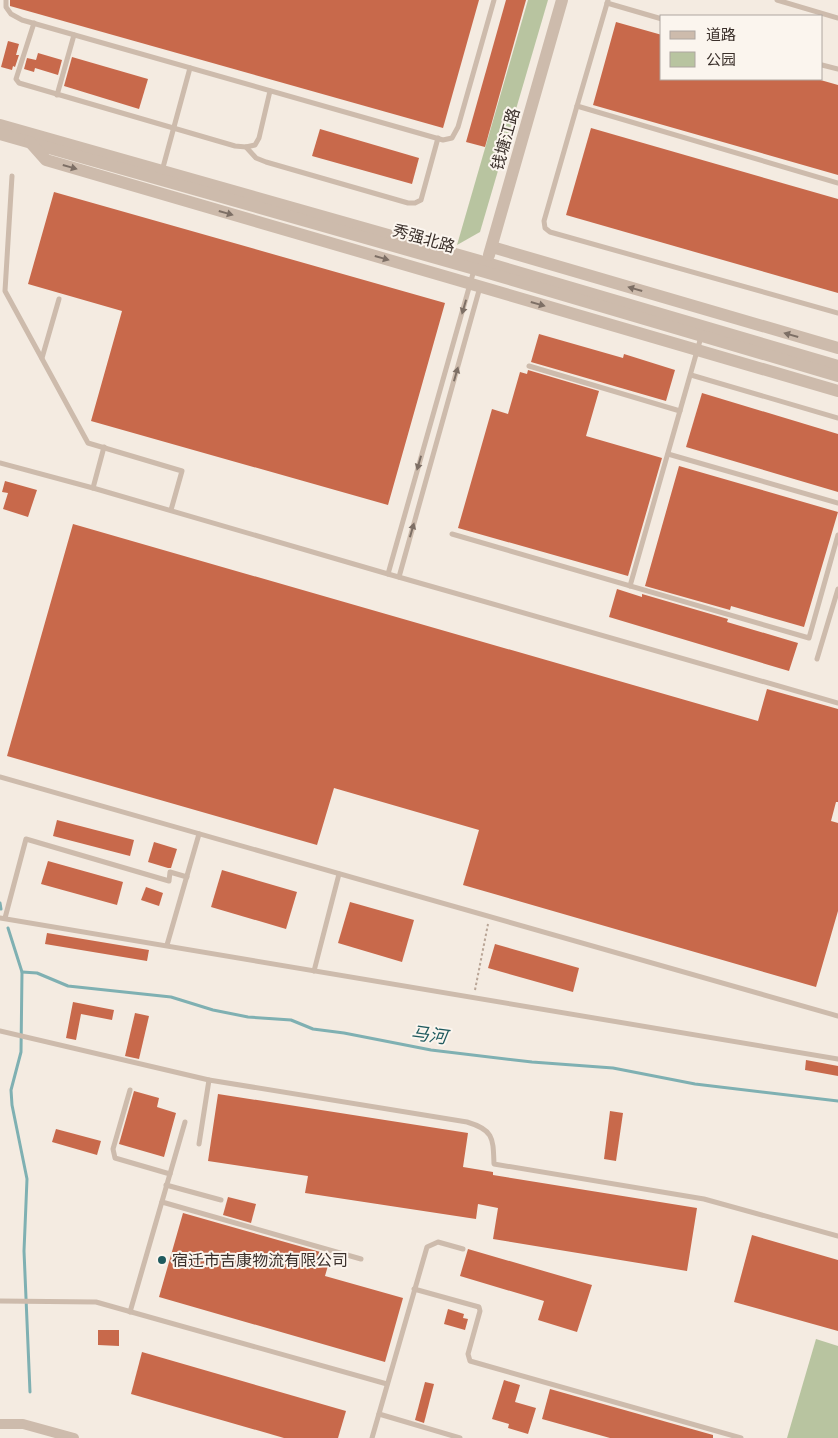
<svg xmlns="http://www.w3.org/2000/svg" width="838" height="1438" font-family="Rubik,'Noto Sans SC',sans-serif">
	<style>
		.green { fill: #b8c4a0 }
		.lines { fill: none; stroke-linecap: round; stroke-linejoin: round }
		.stream { stroke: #7fb0b2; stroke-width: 3 }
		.building { fill: #c8694b }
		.path { stroke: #b9a596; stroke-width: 2; stroke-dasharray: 2.5 2.5; stroke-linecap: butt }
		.service { stroke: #cdbbac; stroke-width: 5 }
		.minor { stroke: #cdbbac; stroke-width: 10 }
		.tertiary { stroke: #cdbbac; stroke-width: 12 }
		.oneway { fill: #7d6f65 }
		.poi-dot { fill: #1f5a5e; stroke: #fbf5ee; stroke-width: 2 }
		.labels { text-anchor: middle; stroke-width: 4; stroke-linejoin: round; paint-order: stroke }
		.street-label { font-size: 16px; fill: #3b302b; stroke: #fbf5ee }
		.poi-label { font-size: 16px; fill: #3b302b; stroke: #fbf5ee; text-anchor: start }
		.water-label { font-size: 18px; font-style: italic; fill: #1f5a5e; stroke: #fbf5ee }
	</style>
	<rect width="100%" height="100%" fill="#f4ebe1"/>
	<g class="green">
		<path d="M528,0H548L480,232L457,245Z"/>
		<path d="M816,1339L838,1346V1438H787Z"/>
	</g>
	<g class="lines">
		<g class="stream">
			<path d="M0,903L1,909"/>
			<path d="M8,928L22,972L21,1052L11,1090L12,1105L27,1179L24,1251L30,1392"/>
			<path d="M22,972L37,973L68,986L171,997L213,1010L248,1017L291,1020L313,1029L344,1033L431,1050L532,1062L613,1068L695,1084L838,1101"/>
		</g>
	</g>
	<g class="building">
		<path d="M10,0H479L443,128L10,6Z"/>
		<path d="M506,0H526L485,147L466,142Z"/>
		<path d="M616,22L662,35V79H817L838,85V175L593,105Z"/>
		<path d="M8,41L19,44L16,55H19L15,67L13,66L12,70L1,67Z"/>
		<path d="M38,53L62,60L58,75L35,68L34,72L24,69L27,58L36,60Z"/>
		<path d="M72,57L148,79L139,109L64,86Z"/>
		<path d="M591,128L838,199V293L566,215Z"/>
		<path d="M320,129L419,158L412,184L312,156Z"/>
		<path d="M54,192L445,303L388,505L91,421L122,311L28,284Z"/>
		<path d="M539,334L623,358L624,354L675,370L666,401L531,362Z"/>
		<path d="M528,370L599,391L586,436L662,458L628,576L458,528L492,409L508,414L520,372L527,374Z"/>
		<path d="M702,393L838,434V492L686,447Z"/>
		<path d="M679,466L838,512L804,627L731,606L730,610L645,586Z"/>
		<path d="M5,481L37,490L28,517L3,509L8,493L2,492Z"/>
		<path d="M73,524L758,721L767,689L838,709V802H836L831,821L838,823V911L816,987L463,885L479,830L334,788L317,845L7,756Z"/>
		<path d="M617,589L642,597V594L728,619L727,622L798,643L789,671L609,617Z"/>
		<path d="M57,820L134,840L130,856L53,836Z"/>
		<path d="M154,842L177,849L171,868H168L148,862Z"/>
		<path d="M48,861L123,882L117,905L41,884Z"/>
		<path d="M222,870L297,892L286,929L211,907Z"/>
		<path d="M146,887L163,893L159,906L141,900Z"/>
		<path d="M350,902L414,920L402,962L338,943Z"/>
		<path d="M47,933L149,950L147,961L45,944Z"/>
		<path d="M495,944L579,968L573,992L488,968Z"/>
		<path d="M73,1002L114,1010L112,1020L81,1014L76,1040L66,1038Z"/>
		<path d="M135,1013L149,1016L139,1059L125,1056Z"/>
		<path d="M806,1060L838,1066V1076L805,1070Z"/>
		<path d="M134,1091L159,1098L157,1107L176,1113L164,1157L119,1144Z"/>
		<path d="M218,1094L468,1133L463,1167L493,1172V1175L697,1208L687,1271L493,1239L498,1208L478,1204L476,1219L305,1193L308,1176L208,1161Z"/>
		<path d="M610,1111L623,1113L616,1161L604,1159Z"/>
		<path d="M56,1129L101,1141L97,1155L52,1142Z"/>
		<path d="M228,1197L256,1204L251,1223L223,1215Z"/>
		<path d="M183,1213L331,1255L325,1276L403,1298L385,1362L159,1297Z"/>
		<path d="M752,1235L838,1260V1331L734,1302Z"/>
		<path d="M468,1249L592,1285L577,1332L538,1320L544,1301L460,1276Z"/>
		<path d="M448,1309L464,1314L463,1318L468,1319L465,1330L444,1324Z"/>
		<path d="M98,1330H119V1346L98,1345Z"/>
		<path d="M142,1352L346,1411L338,1438H284L131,1394Z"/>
		<path d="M504,1380L520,1385L515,1402L536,1408L528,1434L508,1428L509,1424L492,1419Z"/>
		<path d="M425,1382L434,1384L424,1423L415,1420Z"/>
		<path d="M550,1389L713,1435V1438H610L542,1419Z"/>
	</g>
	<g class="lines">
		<path class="path" d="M475,990L488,924"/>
		<g class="service">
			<path d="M6,0V7L11,14L22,20L443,140L452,138L458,127L494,0"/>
			<path d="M608,0L577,106L838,183"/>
			<path d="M777,0L838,18"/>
			<path d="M607,3L662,19"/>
			<path d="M34,23L16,79L19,83L235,146L246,147L255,145L259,138L270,91"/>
			<path d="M822,65L838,69"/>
			<path d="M57,95L74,35"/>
			<path d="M577,106L544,221L545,228L550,232L838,313"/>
			<path d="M246,147L256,158L266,162L408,203H415L421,200L438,138"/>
			<path d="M162,171L190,68"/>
			<path d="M12,176L5,291L88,443L182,471L171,510"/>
			<path d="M42,358L59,299"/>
			<path d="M529,366L680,411"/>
			<path d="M691,375L838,418"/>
			<path d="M668,454L838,503"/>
			<path d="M0,463L93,488L388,574L838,703"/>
			<path d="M93,488L104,447"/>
			<path d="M452,534L809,638L838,535"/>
			<path d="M388,574L474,270"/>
			<path d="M399,577L480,287"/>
			<path d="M630,586L701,337"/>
			<path d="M817,659L838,589"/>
			<path d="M0,777L838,1016"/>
			<path d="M0,918L838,1059"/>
			<path d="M5,918L26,839L169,881L170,872L187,877"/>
			<path d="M167,945L199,834"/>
			<path d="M314,971L339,874"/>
			<path d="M0,1031L209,1080L467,1122C494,1130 493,1138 494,1164L704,1199L838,1236"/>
			<path d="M130,1090L113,1149L115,1158L170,1174"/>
			<path d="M199,1144L209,1080"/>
			<path d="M166,1185L221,1200"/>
			<path d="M162,1202L361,1259"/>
			<path d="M414,1289L479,1307L480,1311L468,1354L470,1361L741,1438"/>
			<path d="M0,1301L96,1302L387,1384"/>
			<path d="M130,1312L185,1122"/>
			<path d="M379,1414L460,1438"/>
			<path d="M372,1438L427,1247L438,1242L463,1249"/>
		</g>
		<path class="minor" d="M0,1424H23L74,1438"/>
		<g class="tertiary">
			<path d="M0,125L487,263L838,366"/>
			<path d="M0,134L485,272L838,376"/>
			<path d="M30,142L46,160L838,391"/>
			<path d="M492,247L838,348"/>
			<path d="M489,255L562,0"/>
		</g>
	</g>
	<defs><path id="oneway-solid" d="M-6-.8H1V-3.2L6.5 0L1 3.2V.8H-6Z" transform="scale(1.25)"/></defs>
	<g class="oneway">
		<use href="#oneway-solid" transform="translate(70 167) rotate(16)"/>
		<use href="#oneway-solid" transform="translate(226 213) rotate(16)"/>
		<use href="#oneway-solid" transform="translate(382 258) rotate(16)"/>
		<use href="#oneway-solid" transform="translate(635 289) rotate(-164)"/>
		<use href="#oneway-solid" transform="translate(538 304) rotate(16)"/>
		<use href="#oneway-solid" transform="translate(464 307) rotate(106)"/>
		<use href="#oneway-solid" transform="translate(791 335) rotate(-164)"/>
		<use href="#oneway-solid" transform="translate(456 374) rotate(-74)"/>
		<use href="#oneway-solid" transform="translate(419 463) rotate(106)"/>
		<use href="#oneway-solid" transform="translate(412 530) rotate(-74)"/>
	</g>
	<circle class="poi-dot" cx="162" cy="1260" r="5"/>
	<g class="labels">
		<g class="street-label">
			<text transform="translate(505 139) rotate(-74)" y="6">钱塘江路</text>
			<text transform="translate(424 238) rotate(16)" y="6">秀强北路</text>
		</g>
		<g class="poi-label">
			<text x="172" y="1266">宿迁市吉康物流有限公司</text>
		</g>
		<g class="water-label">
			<text transform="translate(429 1035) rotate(8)" y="6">马河</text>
		</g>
	</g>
	<rect x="660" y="15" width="162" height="65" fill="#fbf5ee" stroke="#aea6a0"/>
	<rect x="670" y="31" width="25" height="8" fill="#cdbbac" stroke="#aea6a0"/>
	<text x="706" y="40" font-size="15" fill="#3b302b">道路</text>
	<rect x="670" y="52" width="25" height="15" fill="#b8c4a0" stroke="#aea6a0"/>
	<text x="706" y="65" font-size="15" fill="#3b302b">公园</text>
</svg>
